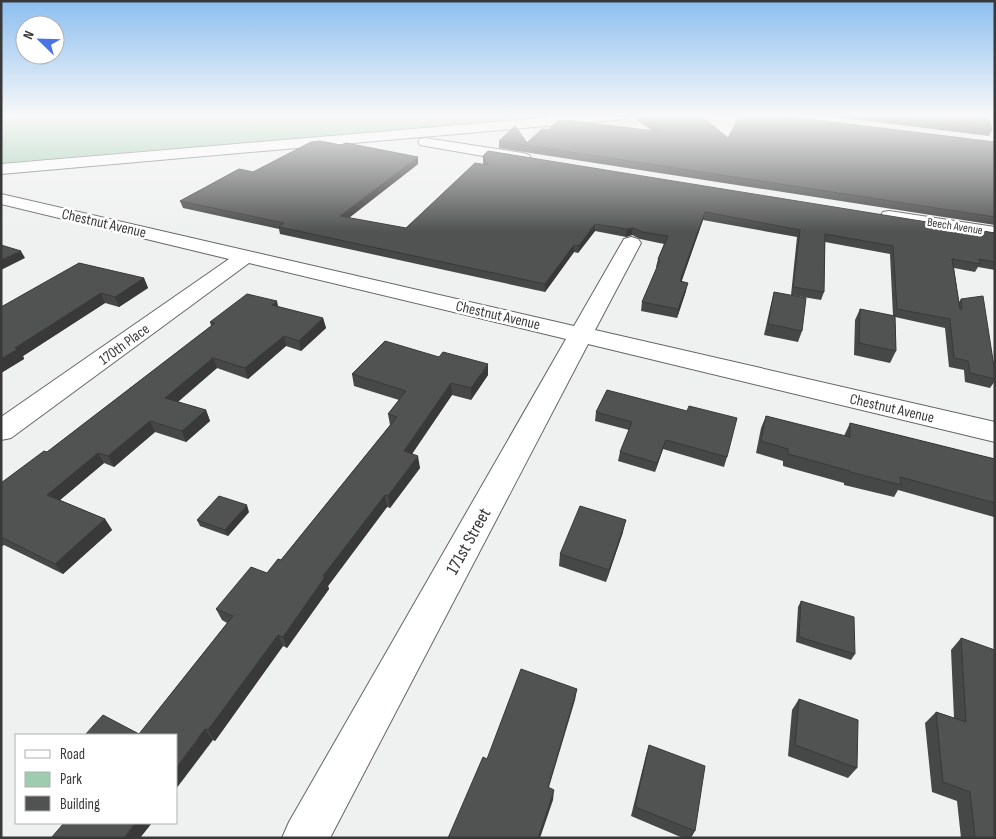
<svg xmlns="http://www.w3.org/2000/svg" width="996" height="839" font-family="'Sofia Sans Condensed',sans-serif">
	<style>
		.green { fill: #9dccae }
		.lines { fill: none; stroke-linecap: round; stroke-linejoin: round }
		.minor-casing { stroke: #646566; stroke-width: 2 }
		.minor { fill: #fff; fill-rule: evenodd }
		.wall { fill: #464747 }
		.shaded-wall { fill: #393939 }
		.building { fill: #515252; stroke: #393939 }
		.labels { text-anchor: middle; stroke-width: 5; stroke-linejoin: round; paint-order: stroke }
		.far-street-label { font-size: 12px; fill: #39393a; stroke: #fff }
		.street-label { font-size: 15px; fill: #39393a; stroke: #fff }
		.near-street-label { font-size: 18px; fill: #39393a; stroke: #fff }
	</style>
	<rect width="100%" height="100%" fill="#eff0f0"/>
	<path class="green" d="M51,115H564L1,163V119Z"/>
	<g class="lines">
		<defs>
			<g id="minor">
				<path d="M578,115H632L625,119L1,174V164Z"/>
				<path d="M425,138L523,153L529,155L531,158L529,161L523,163L420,145L418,142L420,139Z"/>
				<path d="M1,194L574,326L624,239L631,237L638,239L641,243L595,330L995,422V442L588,344L330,838H282L289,822L566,339L249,263L11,438L1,440V417L229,259L1,204Z"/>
				<path d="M889,211L995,227V239L883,220L880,216L883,212Z"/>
			</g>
		</defs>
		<use href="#minor" class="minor-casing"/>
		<use href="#minor" class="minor"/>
	</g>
	<g class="wall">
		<path d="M634,115H700L728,138L995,142V225L499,148V141L527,143L548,130H651L633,117Z"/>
		<path d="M820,115H988L992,130L989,136Z"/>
		<path d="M483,156L995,233V270L978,267L975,272L954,268L959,302L961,299L995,373V381L990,388L965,382L964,370L949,367L945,328L895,317L896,351L890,363L854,355L855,320L860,309L893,316L890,254L825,242L824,292L821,300L791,295L797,237L703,220L681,282L686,291L677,318L641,311L642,302L657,267H656L658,259L664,244L640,239L632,235L626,237L595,231L578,253L574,252L545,292L280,234L279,229L183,208L180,201L253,172L418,164L349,218L406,228L484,165L483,163Z"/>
		<path d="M144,278L148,288L119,307L105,303L23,356L24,359L1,373V307Z"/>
		<path d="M774,292L802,331L798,342L764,335L771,304Z"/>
		<path d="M278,307L323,318L326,328L301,351L286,346L248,379L217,368L178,402L206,410L210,421L186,442L155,432L114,467L104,463L60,500L105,519L112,530L63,574L4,545L1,547V483L47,452L211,326L210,322Z"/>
		<path d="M352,374L488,375L471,400L452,395L412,453L420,468L390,508L387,507L328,586L329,589L287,648L283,646L215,741L213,740L139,734L227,623L222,620L216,609L267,573L281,560L390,425L388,414L399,400L354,386Z"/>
		<path d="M607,390L727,457L724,467L663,449L655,472L618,461L620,452L629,430L595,421L596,412Z"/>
		<path d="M766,416L844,436L850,423L995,459V517H994L898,490L894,497L844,485V483L783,466V461L756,453L761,428Z"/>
		<path d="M249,512L228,536L200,526L197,520Z"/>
		<path d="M623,532L606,582L559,566L560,554Z"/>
		<path d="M801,601L855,654L851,660L796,642L798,607Z"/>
		<path d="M961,638L995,838H961L957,801L932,792L925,723L936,712L954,718L951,650Z"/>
		<path d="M799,699L857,768L848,778L788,756L792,710Z"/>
		<path d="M649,745L695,831L691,838H683L631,816L646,755Z"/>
	</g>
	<g class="shaded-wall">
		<path d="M418,157V164L342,223L340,216Z"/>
		<path d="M705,212L703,220L679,289L680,281Z"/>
		<path d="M595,224V231L578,253L579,246Z"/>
		<path d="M633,228L632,235L626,237L627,229Z"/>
		<path d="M574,245V252L545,292V284Z"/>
		<path d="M21,251L25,258L1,270V260Z"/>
		<path d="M144,278L148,288L119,307L115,297Z"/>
		<path d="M688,283L686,291L677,318L678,309Z"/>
		<path d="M101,293L105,303L23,356L24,359L1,373V359L15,348Z"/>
		<path d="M277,301L279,311L272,305Z"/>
		<path d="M323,318L326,328L301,351L299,341Z"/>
		<path d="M284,336L286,346L248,379L245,368Z"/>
		<path d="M213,358L217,368L170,408L165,398Z"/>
		<path d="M488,364V375L471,400V388Z"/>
		<path d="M451,383L452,395L406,463L404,451Z"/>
		<path d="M206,410L210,421L186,442L182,431Z"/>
		<path d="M150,421L155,432L114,467L108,456Z"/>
		<path d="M666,440L663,449L655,472L657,463Z"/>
		<path d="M98,453L104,463L54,505L47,495Z"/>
		<path d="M418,456L420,468L390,508L388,496Z"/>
		<path d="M385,495L387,507L328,586L329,589L287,648L283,637L323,576Z"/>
		<path d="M247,505L249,512L228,536L225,530Z"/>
		<path d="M105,519L112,530L63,574L55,564Z"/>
		<path d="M626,520L623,532L606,582L609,570Z"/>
		<path d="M278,635L283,646L215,741L208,730Z"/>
		<path d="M577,689L575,700L546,797L548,787Z"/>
		<path d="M205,729L213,740L176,789V768Z"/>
		<path d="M554,790L553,800L540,838H538Z"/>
		<path d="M135,823H152L140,838H124Z"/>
	</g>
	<g class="building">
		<path d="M640,115H700L728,138L740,115H775L995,142V217L499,141L515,126L527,143L542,129L548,130L558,121L566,120L662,132Z"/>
		<path d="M870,115H988L992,130Z"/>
		<path d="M320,141L341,145L346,143L418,157L340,216L406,228L475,163L488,165L483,156L488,151L995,233V262L979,259L980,264L952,259L960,309H962L961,299L983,296L995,373V379L970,373L968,361L954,358L950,319L897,309L893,246L825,234L824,292L793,287L800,230L705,212L680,281L688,283L678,309L642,302L660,260L658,259L668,236L642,232L633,228L627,229L595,224L579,246L574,245L545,284L279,227L284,223L180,201L239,169L253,172L311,142Z"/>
		<path d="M1,245L21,251L1,260Z"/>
		<path d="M79,263L144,278L115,297L101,293L15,348L18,349L1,359V307Z"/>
		<path d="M774,292L806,298L802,331L768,324Z"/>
		<path d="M247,294L277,301L272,305L323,318L299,341L284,336L245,368L213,358L165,398L206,410L182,431L150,421L108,456L98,453L47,495L105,519L55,564L1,537V483L44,451L47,452L215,323L210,322Z"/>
		<path d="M860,309L895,316L896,351L859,343Z"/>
		<path d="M385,341L439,357L443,352L488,364L471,388L451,383L404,451L418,456L388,496L385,495L323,576L325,577L283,637L278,635L208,730L205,729L176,768V735H85L103,715L139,734L233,616L216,609L251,567L267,573L278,559L281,560L397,417L388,414L406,391L352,374Z"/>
		<path d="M607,390L687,411L689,406L737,418L727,457L666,440L657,463L620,452L632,422L596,412Z"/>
		<path d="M766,416L850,437V423L995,459V503L900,477L901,485L850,472V471L788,454V449L761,441Z"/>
		<path d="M219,496L247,505L225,530L197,520Z"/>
		<path d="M580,506L626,520L609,570L560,554Z"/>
		<path d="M801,601L854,617L855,654L799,637Z"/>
		<path d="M961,638L995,650V838H975L970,792L943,782L936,712L966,722Z"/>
		<path d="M521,669L577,689L548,787L554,790L538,838H448L483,757L487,759Z"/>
		<path d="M799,699L858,720L857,768L795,745Z"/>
		<path d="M649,745L705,766L695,831L635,807Z"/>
		<path d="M64,823H135L124,838H51Z"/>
	</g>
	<linearGradient id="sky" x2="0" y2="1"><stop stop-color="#8cbef0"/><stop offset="0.5" stop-color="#f8f8f8"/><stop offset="1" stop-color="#f8f8f8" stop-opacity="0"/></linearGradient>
	<rect width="996" height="232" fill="url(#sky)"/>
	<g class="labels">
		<g class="far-street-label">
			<text transform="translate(955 226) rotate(9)" y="4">Beech Avenue</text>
		</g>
		<g class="street-label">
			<text transform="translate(104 223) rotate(13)" y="5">Chestnut Avenue</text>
			<text transform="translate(498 315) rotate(13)" y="5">Chestnut Avenue</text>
			<text transform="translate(124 344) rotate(-36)" y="5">170th Place</text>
			<text transform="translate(892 408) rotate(13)" y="5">Chestnut Avenue</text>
		</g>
		<g class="near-street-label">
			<text transform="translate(468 541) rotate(-61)" y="6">171st Street</text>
		</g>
	</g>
	<rect width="996" height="839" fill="none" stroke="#39393a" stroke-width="5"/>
	<rect x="15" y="734" width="162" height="90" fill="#ffffff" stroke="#b0b0b0"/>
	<rect x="25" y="750" width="25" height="8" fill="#ffffff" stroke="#b0b0b0"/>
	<text x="60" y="759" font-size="15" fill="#39393a">Road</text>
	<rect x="25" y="772" width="25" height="15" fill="#9dccae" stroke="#b0b0b0"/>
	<text x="60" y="784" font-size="15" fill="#39393a">Park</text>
	<rect x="25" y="796" width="25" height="15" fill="#515252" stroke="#b0b0b0"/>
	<text x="60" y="809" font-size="15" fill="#39393a">Building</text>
	<g transform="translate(40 40) rotate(293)"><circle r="24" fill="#ffffff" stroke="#b0b0b0"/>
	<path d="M0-4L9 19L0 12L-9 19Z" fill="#4974e6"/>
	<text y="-8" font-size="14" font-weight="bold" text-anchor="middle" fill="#39393a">N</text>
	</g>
</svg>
